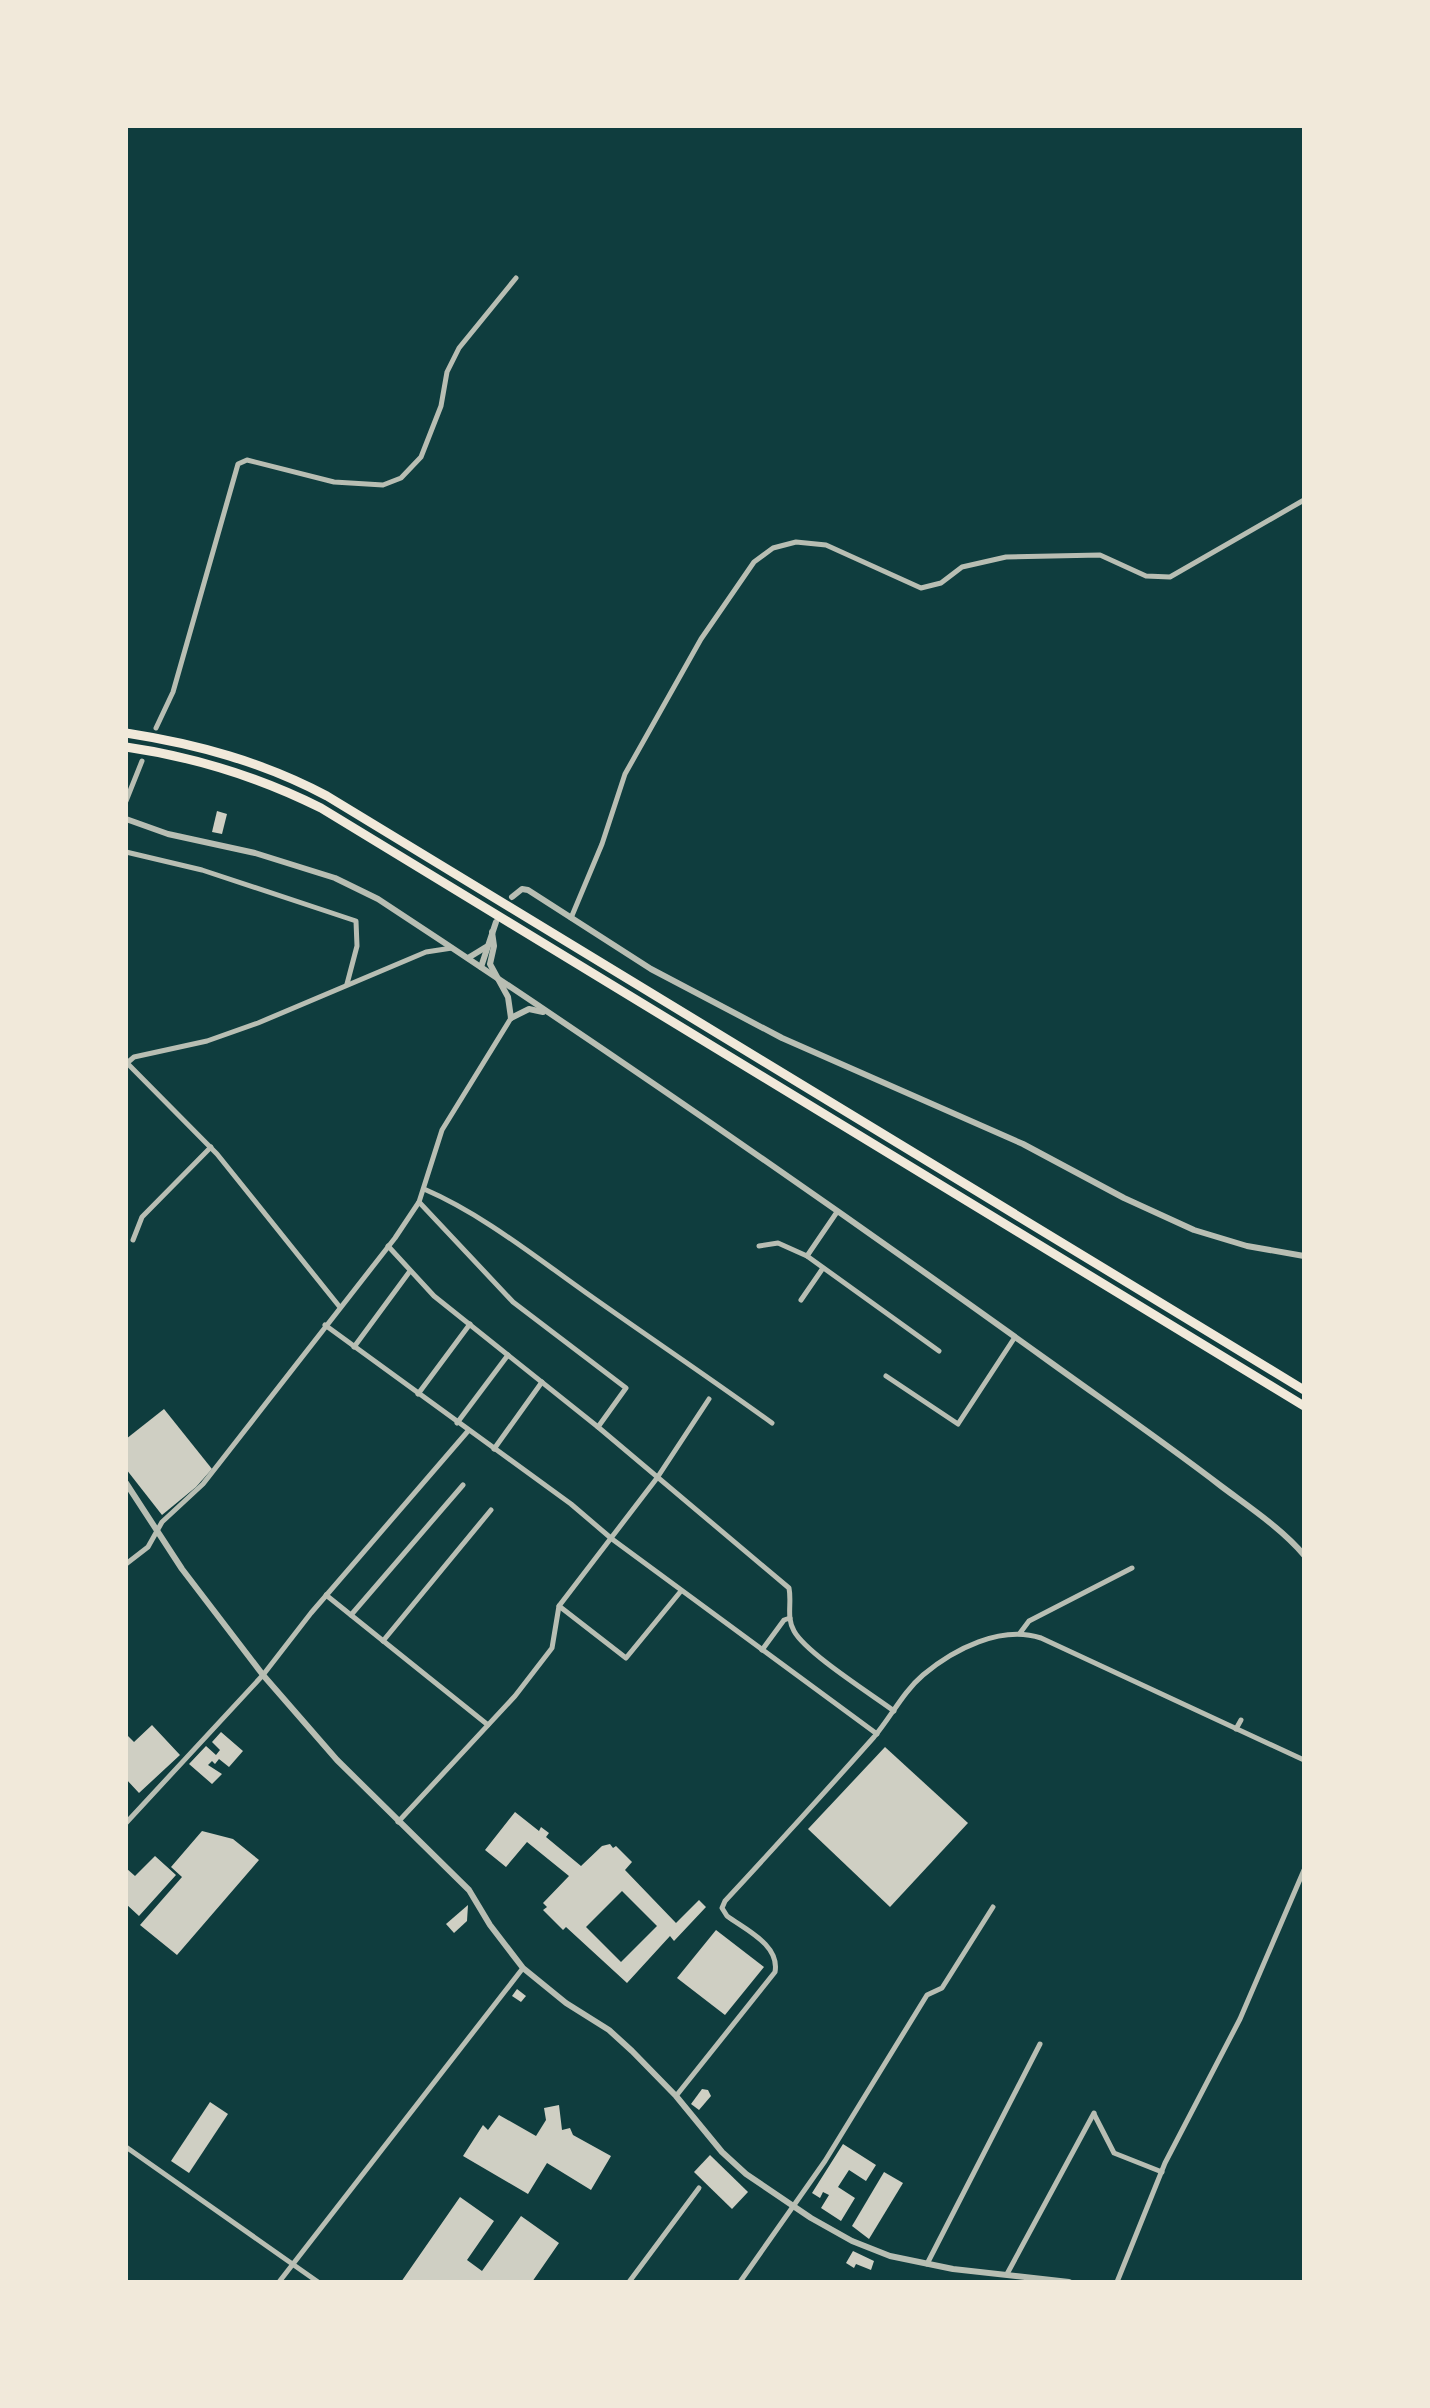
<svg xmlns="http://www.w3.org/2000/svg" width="1430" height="2408" font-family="'Golos Text',sans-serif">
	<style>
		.building { fill: #cfcfc3; fill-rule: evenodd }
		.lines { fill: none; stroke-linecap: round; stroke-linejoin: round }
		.minor { stroke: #b8beb3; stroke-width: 5 }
		.tertiary { stroke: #b8beb3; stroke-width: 6 }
		.motorway { stroke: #f1e9da; stroke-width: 9 }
	</style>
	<rect width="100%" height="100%" fill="#0f3d3e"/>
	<g class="building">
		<path d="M217,811L227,814L222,834L212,832Z"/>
		<path d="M164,1409L212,1469L196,1487L162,1515L126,1469V1439Z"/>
		<path d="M152,1725L180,1755L139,1793L126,1779V1734L134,1742Z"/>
		<path d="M221,1732L243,1751L229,1767L219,1759L215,1764L212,1761L208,1765L222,1774L212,1784L189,1764L206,1746L216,1755L220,1750L212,1742Z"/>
		<path d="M885,1747L968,1823L890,1907L808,1829Z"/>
		<path d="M515,1812L539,1831L541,1827L549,1833L546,1837L581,1866L602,1846L610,1844L613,1848L616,1846L632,1862L625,1870L676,1923L699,1900L706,1907L674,1941L670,1936L627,1983L566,1927L563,1930L543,1910L547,1907L543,1903L569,1876L527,1842L506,1867L485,1850ZM622,1891L657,1926L621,1962L586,1927Z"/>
		<path d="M202,1831L233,1839L259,1860L177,1955L140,1925L182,1877L171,1867Z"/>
		<path d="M155,1856L176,1875L139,1916L126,1904V1868L135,1876Z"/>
		<path d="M468,1905L467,1921L454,1933L446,1924Z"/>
		<path d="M716,1930L764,1967L725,2015L677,1978Z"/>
		<path d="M517,1989L526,1996L521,2002L512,1996Z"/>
		<path d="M702,2089L708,2090L711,2096L699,2110L691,2104Z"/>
		<path d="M210,2102L228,2114L189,2173L171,2161Z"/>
		<path d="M559,2105L562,2130L570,2128L573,2135L611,2156L591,2190L547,2163L528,2194L463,2156L483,2125L488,2130L499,2115L536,2136L546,2120L544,2108Z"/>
		<path d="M843,2144L876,2165L866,2181L849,2170L838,2187L855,2198L841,2221L821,2208L829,2195L823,2192L820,2198L812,2193Z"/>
		<path d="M710,2155L748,2192L732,2209L694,2172Z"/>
		<path d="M884,2172L903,2183L869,2239L852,2226Z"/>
		<path d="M460,2197L494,2221L467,2260L482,2271L521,2216L559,2243L532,2282H401Z"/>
		<path d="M853,2251L874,2261L871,2270L856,2264L854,2268L846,2263Z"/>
	</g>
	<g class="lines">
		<g class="minor">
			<path d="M156,728L173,692L238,464L247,460L334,482L383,485L401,478L421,457L441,406L447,372L459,348L516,278"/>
			<path d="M126,801L142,761"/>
			<path d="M126,852L202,870L356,921L357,946L347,984"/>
			<path d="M571,918L602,844L625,774L701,639L754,562L773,548L796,542L826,545L921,588L941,583L962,567L1006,557L1100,555L1146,576L1170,577L1304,500"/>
			<path d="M127,1063L134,1057L207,1041L258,1023L426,952L452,948"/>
			<path d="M127,1063L217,1154L339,1306"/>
			<path d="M424,1189C482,1214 534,1256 585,1292C647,1336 710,1378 772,1423"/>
			<path d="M419,1202L513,1302L626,1388L598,1427"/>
			<path d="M133,1240L142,1217L211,1147"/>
			<path d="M388,1246L434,1296L598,1427L789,1588C792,1603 786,1617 794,1631C806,1653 871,1694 894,1711"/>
			<path d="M759,1246L778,1243L807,1256L939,1351"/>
			<path d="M807,1256L837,1212"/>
			<path d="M801,1300L823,1268"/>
			<path d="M325,1325L571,1504L612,1539L877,1734"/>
			<path d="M354,1347L410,1271"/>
			<path d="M886,1376L958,1424L1015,1337"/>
			<path d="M418,1394L470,1324"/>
			<path d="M457,1423L508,1355"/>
			<path d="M494,1449L542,1382"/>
			<path d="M126,1564L148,1547L162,1522L203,1484L395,1238L419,1202L442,1130L511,1018"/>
			<path d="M326,1595L488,1725"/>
			<path d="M559,1606L626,1658L681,1591"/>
			<path d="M351,1615L463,1485"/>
			<path d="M1020,1633L1029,1621L1132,1568"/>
			<path d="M383,1641L491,1510"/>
			<path d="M762,1650L784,1620L790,1618"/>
			<path d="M1236,1729L1241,1720"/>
			<path d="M398,1822L515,1696L552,1648L559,1606L657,1478L709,1399"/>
			<path d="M126,1823L263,1675L311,1613L468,1431"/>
			<path d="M676,2096L775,1972C780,1945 746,1930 727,1916L722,1908L725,1901C775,1847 825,1792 874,1737C891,1717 903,1692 923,1675C954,1649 1001,1625 1041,1638L1304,1760"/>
			<path d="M1094,2114L1114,2153L1162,2172"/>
			<path d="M126,2147L318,2282"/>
			<path d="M927,2264L1040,2044"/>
			<path d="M1007,2274L1094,2113"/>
			<path d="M279,2282L523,1968"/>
			<path d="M629,2282L699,2188"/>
			<path d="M740,2282L825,2161L927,1995L942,1988L993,1907"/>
			<path d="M1117,2282L1165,2163L1240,2019L1304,1870"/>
		</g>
		<g class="tertiary">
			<path d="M126,819L168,834L255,853L335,878L378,899C605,1048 829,1203 1050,1362C1107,1403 1165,1443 1221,1486C1249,1507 1281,1528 1304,1555"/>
			<path d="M512,897L522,889L528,890L651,969L782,1038L1023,1144L1124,1198L1194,1230L1247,1246L1304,1256"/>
			<path d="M492,932L494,946L490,964L508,997L511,1018"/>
			<path d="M468,958L486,947"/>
			<path d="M481,967L496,922"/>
			<path d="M511,1018L529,1009L543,1012"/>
			<path d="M126,1483L182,1569L263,1675L337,1760L469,1890L490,1925L523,1968L566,2003L609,2030L632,2051L676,2096L722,2152L746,2174L811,2218L852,2241L890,2256L953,2269L1069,2282"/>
		</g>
		<g class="motorway">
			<path d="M126,733C197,744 263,762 327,796L1304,1390"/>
			<path d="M126,747C195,757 259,777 321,808L1304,1406"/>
		</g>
	</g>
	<rect width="1430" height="2408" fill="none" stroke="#f1e9da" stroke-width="256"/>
</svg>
